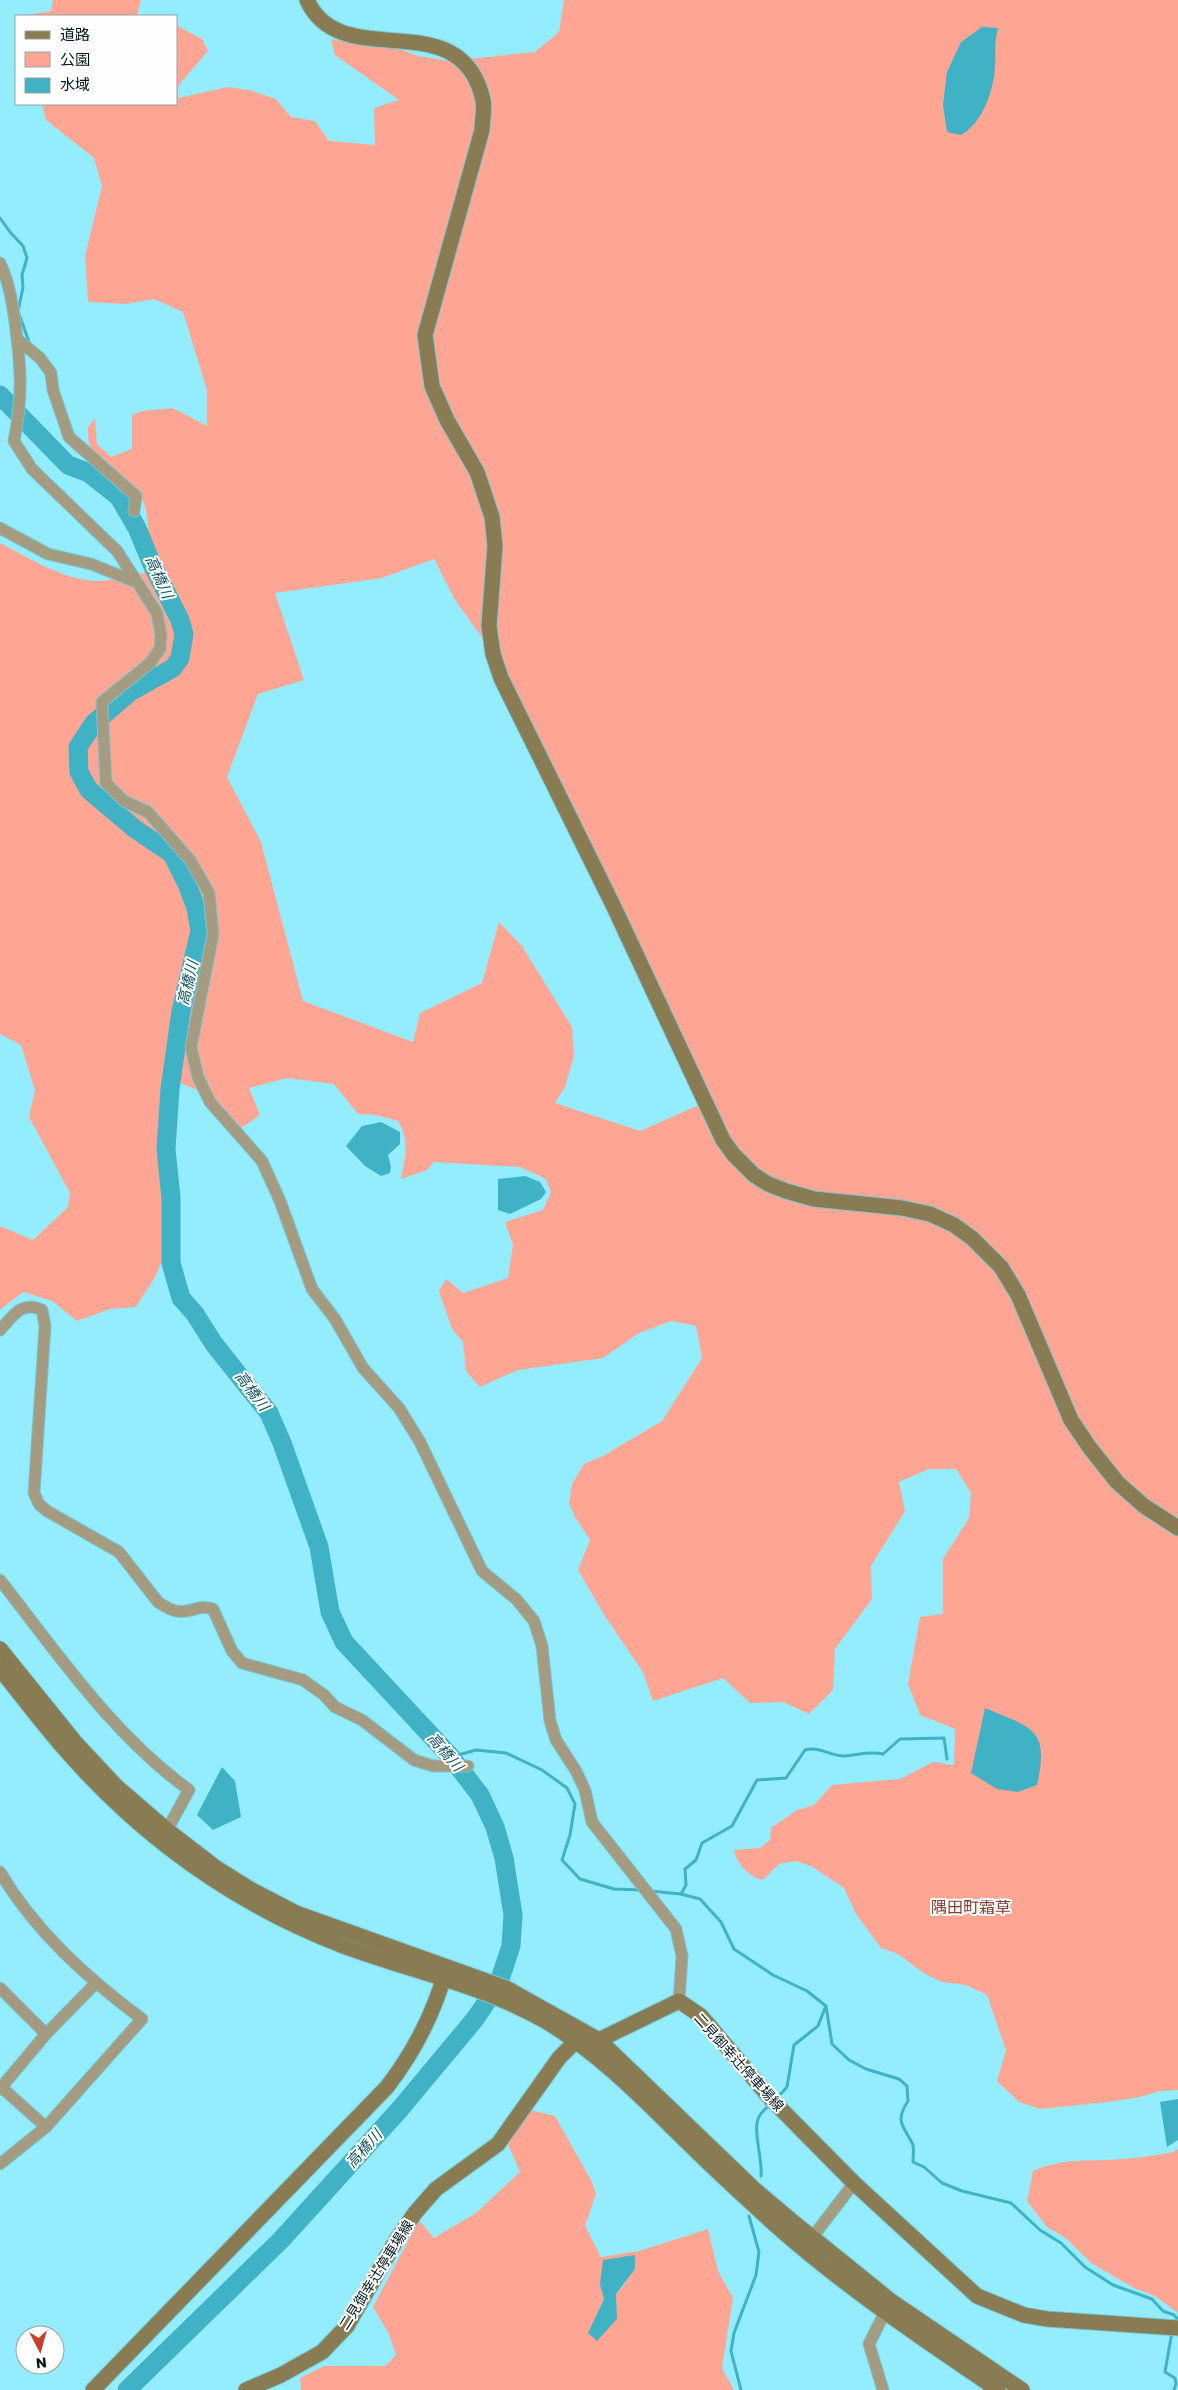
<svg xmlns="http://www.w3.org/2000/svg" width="1178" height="2390" font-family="Poppins,'Noto Sans JP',sans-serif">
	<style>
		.green { fill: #fea594; fill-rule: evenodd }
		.water { fill: #3fb2c6 }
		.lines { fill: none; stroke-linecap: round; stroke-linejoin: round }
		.stream { stroke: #3fb2c6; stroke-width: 3 }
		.river { stroke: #3fb2c6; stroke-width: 19 }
		.street-casing { stroke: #79c6d5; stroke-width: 13 }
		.secondary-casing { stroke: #79c6d5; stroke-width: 17 }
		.street { stroke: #a59b80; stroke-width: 11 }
		.secondary { stroke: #897b52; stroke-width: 15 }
		.labels { text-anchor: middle; stroke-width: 4; stroke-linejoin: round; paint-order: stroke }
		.street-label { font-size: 14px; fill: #00171c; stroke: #fefefe }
		.water-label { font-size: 15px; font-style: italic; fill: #12535e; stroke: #fefefe }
		.quarter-label { font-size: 16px; fill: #843e32; stroke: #fefefe }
	</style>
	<rect width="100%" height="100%" fill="#94edfe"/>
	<g class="green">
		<path d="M53,0H141L137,15L142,16H23L51,11Z"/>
		<path d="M564,0H1178V2090L1160,2091L1140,2097L1108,2102L1040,2109L1019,2102L997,2081L1006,2050L987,1995L966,1985L942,1982L925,1974L898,1954L881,1948L856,1914L844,1888L811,1866L796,1861L779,1864L763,1880C749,1877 737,1864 734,1850L760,1848L770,1840L771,1828L797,1810L814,1805L832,1785L900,1779L933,1762L954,1765L955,1729L920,1715L908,1684L920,1617L943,1614V1559L969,1518L971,1493L956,1469H929L899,1482L905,1511L871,1566L872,1599L835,1649L833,1690L809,1714L783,1702L750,1703L723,1678L653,1701L643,1672L606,1618L578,1570L590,1540L575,1517L569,1503L572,1484L584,1464L603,1456L662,1421L702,1358L696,1326L671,1321L639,1333L603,1358L518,1370L480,1387L466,1371L463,1342L452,1329L439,1291L446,1279L463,1293L508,1278L513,1245L505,1222L543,1210L551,1192L546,1179L520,1167L434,1162L427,1170L401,1179C405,1157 410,1141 398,1121L376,1115L358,1114L334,1084L287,1078L249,1088L260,1115L241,1128L215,1098L178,1082L173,1147L178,1225L154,1279L136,1307L110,1309L77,1321L52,1301L23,1292L0,1310V1226L33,1240L68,1207L70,1193L29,1117L35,1090L21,1045L0,1034V543C29,558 60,578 94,581C109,582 129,575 144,573C147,551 152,519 142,499C130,476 100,469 90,446C88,441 88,433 88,427L95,418L97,444L111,457L132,449V415L142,411L173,408L207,426V390L183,312L154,299L126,304L88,302L85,256L102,186L94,158L46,120L42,104H176V25L202,39L208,51L178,86V98L228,87L249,90L276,99L291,117L315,121L329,141L375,145L374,108L399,100L335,55L331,39L354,44L391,46L418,56L450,61L535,52L559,32ZM434,559L455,600L481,636L699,1105L640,1131L555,1103L565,1087L574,1056L572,1027L522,946L499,922L482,983L420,1013L413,1042L303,1001L261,842L227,777L258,694L304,680L275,593L382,578Z"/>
		<path d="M530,2110L555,2116L592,2182L596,2194L585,2226L601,2257L639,2251L708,2229L718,2271L733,2298L722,2368L734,2390H301L300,2378L324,2366H385L396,2355L389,2334L373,2307L419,2220L434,2238L476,2213L520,2172L508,2144ZM629,2279L616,2294L617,2319L593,2322L604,2299Z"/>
		<path d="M1178,2149V2313L1155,2296L1134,2288L1091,2263L1067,2239L1047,2227L1027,2201L1033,2171C1065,2157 1090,2162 1123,2159C1140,2158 1157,2155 1173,2152Z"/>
	</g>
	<g class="water">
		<path d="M982,27L998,28C994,43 996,53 995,67C994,90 982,124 961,135L947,132L943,105L947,72L961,42Z"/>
		<path d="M381,1122L400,1132V1144L388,1155L391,1167L390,1173L381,1176L365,1166L346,1146L362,1126Z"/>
		<path d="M525,1176L540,1182L546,1192L541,1199L510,1214L498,1210V1179Z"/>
		<path d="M985,1708C1032,1728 1050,1728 1037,1785L1018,1792L997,1789L971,1773Z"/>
		<path d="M222,1767L235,1781L241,1817L213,1830L197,1815Z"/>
		<path d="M1178,2099V2140L1167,2147L1160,2102Z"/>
		<path d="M635,2255V2269L616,2294L617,2319L597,2341L588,2333L604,2299L600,2284L603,2260Z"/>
	</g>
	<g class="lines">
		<g class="stream">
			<path d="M0,218L10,232L23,246L27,258L22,275L23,288L18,311L29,342"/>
			<path d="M90,461C100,478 129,488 127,511"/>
			<path d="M451,1757L476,1750L506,1753L542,1770L567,1788L575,1804L570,1835L562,1860L580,1879L614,1889L641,1890"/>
			<path d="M650,1891L681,1894L700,1899L721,1922L734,1949L773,1975L807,1991L826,2006L832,2044L849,2060L866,2069L899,2079L907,2086L908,2101C894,2122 904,2126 913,2145C914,2150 913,2157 913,2162L924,2167L942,2183L962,2191L1011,2203L1040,2230L1061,2243L1085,2267L1113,2285L1152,2299L1163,2311L1174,2315L1178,2320"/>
			<path d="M681,1894L686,1885L685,1869L696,1860L702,1843L732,1826L757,1780L786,1778L805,1750C821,1746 829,1756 844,1756C858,1755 869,1751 883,1754L900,1739L944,1738L947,1759"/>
			<path d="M776,2099L787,2087L794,2045L818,2026L825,2008"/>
			<path d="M761,2176C763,2160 752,2129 759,2117C761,2112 766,2108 770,2105"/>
			<path d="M1172,2332L1165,2372L1175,2378L1176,2384L1174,2390"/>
			<path d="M741,2390L731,2351L734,2333L756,2275L759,2252L749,2216"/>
		</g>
		<path class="river" d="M0,395L68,465L89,473L119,497L137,528L151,562L180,620L184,634L180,658L173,668L130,692L94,723L78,747L79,772L89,790L135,829L172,854L187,884L196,908L200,931L181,1011L170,1089L166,1149L171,1198V1263L181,1298L195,1314L214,1344L269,1413L282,1443L319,1547L330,1612L344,1642L451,1757L480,1795L495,1827L504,1858L513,1915L511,1946L498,1985L475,2019L400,2109L281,2240L127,2390"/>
		<defs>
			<g id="street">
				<path d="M0,263C9,282 12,302 15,322C21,367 23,397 14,441L32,469L117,551L157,613L161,635L160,649L150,663L102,702L106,783L124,801L148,812L190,860L209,893L213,934L191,1047L198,1077L210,1102L262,1161L280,1201L312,1289L335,1319L363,1368L399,1408L420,1442L482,1571L517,1600L534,1621L542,1646L550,1721L556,1740L576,1771L585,1790L592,1822L676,1929L682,1956L679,2001"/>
				<path d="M17,339L40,358L51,373L53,390L69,437L136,496L134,511"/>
				<path d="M0,528L48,554L91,564L136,582"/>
				<path d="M0,1330C13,1316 22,1300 42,1310L45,1326L34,1493L39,1504L47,1511L119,1552L158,1602C188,1623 192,1602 213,1609L232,1651L242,1663L303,1680L324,1695L335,1707L362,1720L414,1760L433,1766H468"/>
				<path d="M0,1580C58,1654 112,1734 189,1790L167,1830"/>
				<path d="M0,1872C35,1931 87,1978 142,2019L46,2127L0,2164"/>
				<path d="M0,1988L46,2034"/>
				<path d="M0,2086L46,2127"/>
				<path d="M0,2089L46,2034L95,1984"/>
				<path d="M808,2243L854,2183"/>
				<path d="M883,2390L869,2344L888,2306"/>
			</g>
			<g id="secondary">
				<path d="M307,0C341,76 461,0 483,100C485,109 482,121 482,130L425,335L432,386L447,420L477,472L492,517L495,546L489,626L493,654L501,678L613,905L723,1140L733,1154L754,1175L768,1184L786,1191L814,1199L902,1208L930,1214L954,1225L972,1238L1001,1267L1018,1295L1071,1420L1090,1448L1117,1482L1144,1506L1178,1528"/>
				<path d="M0,1649L75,1742L117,1787L167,1830L215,1867L250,1889L296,1913L506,1988L599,2040L754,2189L792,2221L891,2301L1022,2390"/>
				<path d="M0,1669C21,1695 41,1722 63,1747C139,1835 233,1903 341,1945C410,1971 483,1985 547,2022C601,2055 644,2100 689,2144C719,2174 750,2202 781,2230C848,2289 925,2340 998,2390"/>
				<path d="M93,2390L387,2087C414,2052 434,2013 446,1970"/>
				<path d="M246,2390L281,2375L322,2352L347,2326L397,2239L415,2213L436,2189L498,2144L559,2058L575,2042L599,2040L679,2001L701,2016L771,2099L854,2183L977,2296L1024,2315L1047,2319L1178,2328"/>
			</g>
		</defs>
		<use href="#street" class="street-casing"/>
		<use href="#secondary" class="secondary-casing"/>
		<use href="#street" class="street"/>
		<use href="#secondary" class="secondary"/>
	</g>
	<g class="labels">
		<g class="street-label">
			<text transform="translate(739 2062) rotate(48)" y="5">二見御幸辻停車場線</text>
			<text transform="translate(376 2275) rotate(-58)" y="5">二見御幸辻停車場線</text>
		</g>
		<g class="water-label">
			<text transform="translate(159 577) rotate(66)" y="5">高橋川</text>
			<text transform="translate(188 983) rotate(-77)" y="5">高橋川</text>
			<text transform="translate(252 1391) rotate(53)" y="5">高橋川</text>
			<text transform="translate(445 1752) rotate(49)" y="5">高橋川</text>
			<text transform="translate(364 2149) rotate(-48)" y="5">高橋川</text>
		</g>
		<g class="quarter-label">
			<text x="971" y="1913">隅田町霜草</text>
		</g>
	</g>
	<rect x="15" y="15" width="162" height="90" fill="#fefefe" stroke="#98a2a4"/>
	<rect x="25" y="31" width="25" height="8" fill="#897b52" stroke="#98a2a4"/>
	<text x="60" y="40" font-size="15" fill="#00171c">道路</text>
	<rect x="25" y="52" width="25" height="15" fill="#fea594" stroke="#98a2a4"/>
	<text x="60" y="65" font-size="15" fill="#00171c">公園</text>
	<rect x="25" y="78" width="25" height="15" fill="#3fb2c6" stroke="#98a2a4"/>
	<text x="60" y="90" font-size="15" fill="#00171c">水域</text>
	<g transform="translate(40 2350) rotate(174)"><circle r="24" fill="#fefefe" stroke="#98a2a4"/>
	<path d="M0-4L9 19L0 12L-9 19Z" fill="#c93d29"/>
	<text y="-8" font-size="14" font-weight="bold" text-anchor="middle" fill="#00171c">N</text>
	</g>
</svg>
